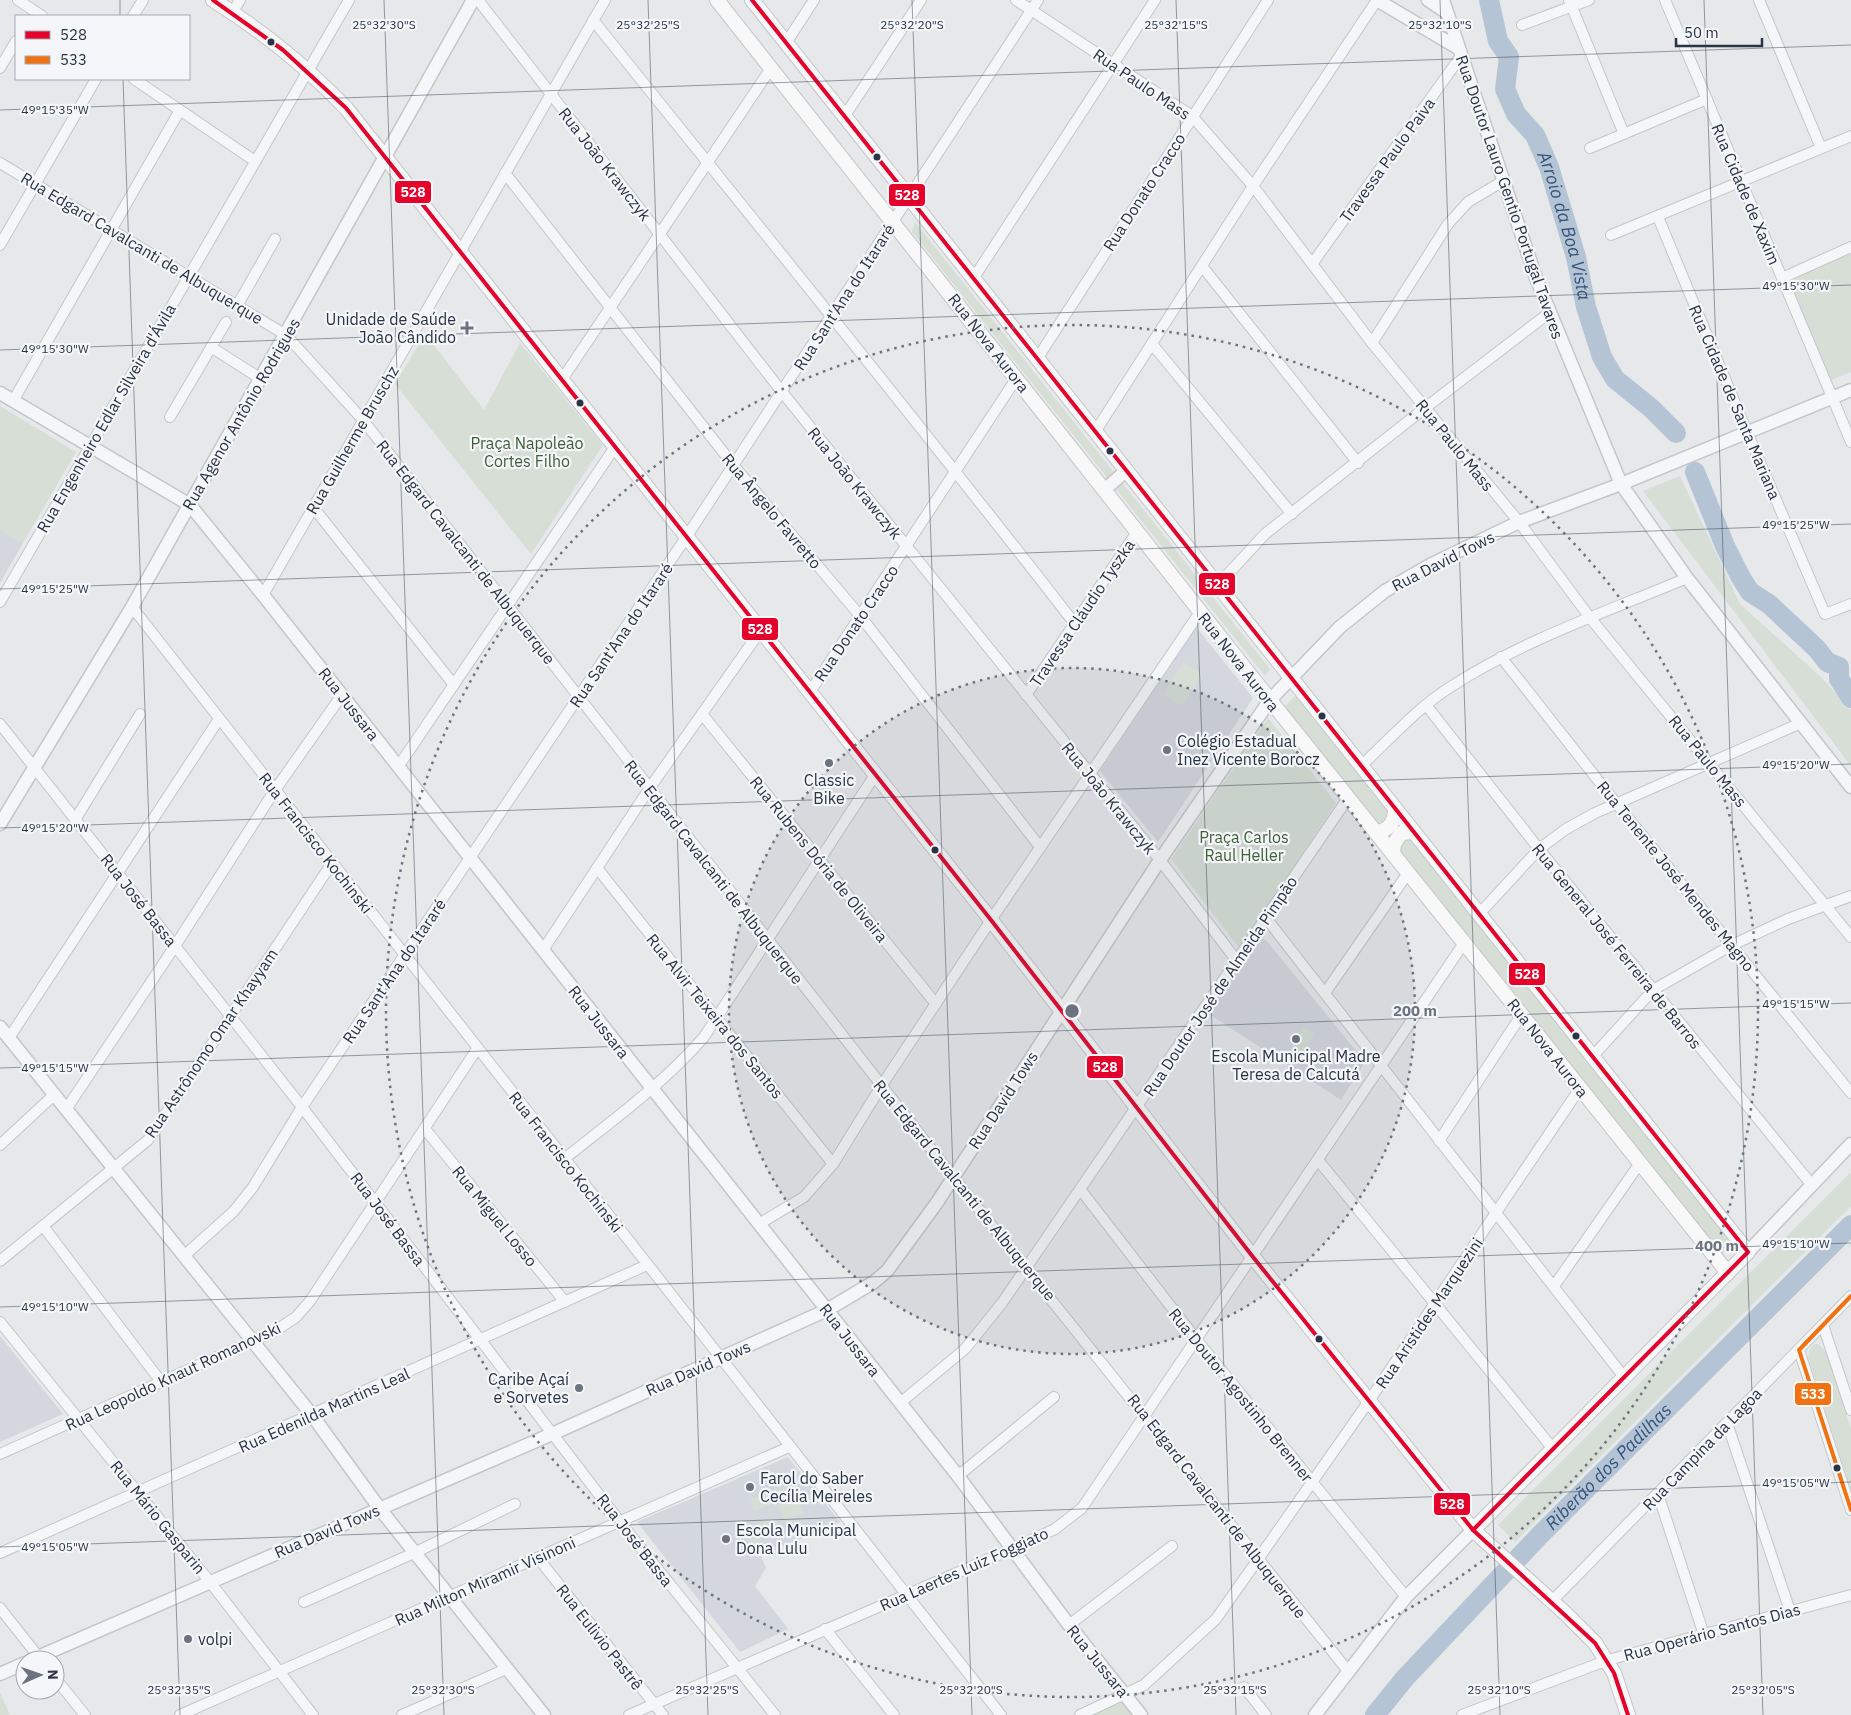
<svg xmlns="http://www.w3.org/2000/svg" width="1851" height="1715" font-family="'IBM Plex Sans',sans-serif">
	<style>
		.built { fill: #d4d7dd }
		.green { fill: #d6ded6 }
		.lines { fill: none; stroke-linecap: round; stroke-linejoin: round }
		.river { stroke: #b4c4d5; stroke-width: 20 }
		.minor-casing { stroke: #c4c6c8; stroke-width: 12 }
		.tertiary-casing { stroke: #c4c6c8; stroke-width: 15 }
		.secondary-casing { stroke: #c4c6c8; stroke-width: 16 }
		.minor { stroke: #f5f6f7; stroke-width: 10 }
		.tertiary { stroke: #f5f6f7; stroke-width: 12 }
		.secondary { stroke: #f8f8f8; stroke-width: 14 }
		.bus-1-casing { stroke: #f4f6f9; stroke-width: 8 }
		.bus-2-casing { stroke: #f4f6f9; stroke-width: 8 }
		.bus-1 { stroke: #e4002b; stroke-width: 4 }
		.bus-2 { stroke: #f17210; stroke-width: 4 }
		.ticks { fill: none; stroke: #2b3445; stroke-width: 1; stroke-opacity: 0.45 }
		.ring { fill: none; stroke: #6c737f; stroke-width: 2.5; stroke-dasharray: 2.5 5 }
		.bus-dot { fill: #2b3445; stroke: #f4f6f9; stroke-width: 2 }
		.poi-dot { fill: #6c737f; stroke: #f4f6f9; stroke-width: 2 }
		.labels { text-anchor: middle; stroke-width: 4.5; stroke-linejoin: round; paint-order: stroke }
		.street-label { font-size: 16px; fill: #2b3445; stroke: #f4f6f9 }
		.poi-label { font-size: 16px; fill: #2b3445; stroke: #f4f6f9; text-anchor: start }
		.park-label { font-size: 16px; fill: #3f6138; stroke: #f4f6f9 }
		.water-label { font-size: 18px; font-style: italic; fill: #34527a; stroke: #f4f6f9 }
		.ticks-label { font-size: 12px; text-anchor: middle; fill: #2b3445; stroke: #f4f6f9; stroke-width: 4.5; stroke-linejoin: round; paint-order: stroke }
		.centre { fill: #6c737f; stroke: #f4f6f9; stroke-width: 2.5 }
		.ring-label { font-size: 15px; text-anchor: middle; font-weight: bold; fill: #6c737f; stroke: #f4f6f9; stroke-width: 4.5; stroke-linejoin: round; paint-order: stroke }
		.line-badge { stroke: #f4f6f9; stroke-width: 2 }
		.badge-label { font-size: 14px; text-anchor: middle; font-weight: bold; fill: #fff }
	</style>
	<rect width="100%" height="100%" fill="#e6e8ea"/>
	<g class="built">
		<path d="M0,530L23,543L0,583Z"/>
		<path d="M1196,627L1253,698L1158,842L1100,771Z"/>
		<path d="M1261,938L1266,940L1365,1062L1341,1100L1209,1014L1255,940Z"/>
		<path d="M0,1336L63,1414L0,1442Z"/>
		<path d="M788,1457L840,1522L761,1556L766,1568L755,1586L788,1629L740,1652L637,1522Z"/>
	</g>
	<g class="green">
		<path d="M915,222L1270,669L1265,676L912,232Z"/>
		<path d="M1851,253V372L1829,381L1786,279Z"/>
		<path d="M425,334L484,410L520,343L603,445L531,554L395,384Z"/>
		<path d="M0,406L76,452L23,543L0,530Z"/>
		<path d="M1680,476L1740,604L1823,679L1851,711V766L1643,491Z"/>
		<path d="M1184,662L1203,674L1182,706L1163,694Z"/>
		<path d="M1296,695L1732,1243L1722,1255L1284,707Z"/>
		<path d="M1268,718L1336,803L1239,948L1171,859Z"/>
		<path d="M1304,1027L1315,1034L1302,1054L1291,1047Z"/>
		<path d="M1851,1172V1206L1515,1542L1498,1525Z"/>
		<path d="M1814,1344H1818L1826,1352L1851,1429V1490L1808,1357L1809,1351Z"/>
		<path d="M792,1484L804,1513L785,1521L773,1492Z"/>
		<path d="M765,1493L770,1505L754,1511L750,1500Z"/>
		<path d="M774,1517L779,1528L764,1535L759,1523Z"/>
		<path d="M756,1528L762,1544L751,1549L744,1533Z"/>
		<path d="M0,1693L10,1715H0Z"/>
		<path d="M1124,1700L1135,1715H1090Z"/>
	</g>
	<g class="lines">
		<g class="river">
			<path id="s1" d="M1489,0L1498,41L1509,57L1505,89L1516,114L1535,135L1549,167L1576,257L1586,307L1602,357L1615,379L1651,408L1676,433"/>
			<path d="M1695,472L1725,546L1740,576L1750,592L1769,604L1817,649L1827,662L1839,667V679L1851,698"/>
			<path id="s2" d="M1375,1715L1405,1678L1540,1535L1851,1225"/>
		</g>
		<defs>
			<g id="minor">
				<path d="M18,0L42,16"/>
				<path d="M478,0L782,392L1160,860L1237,961"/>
				<path d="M1016,0L1192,116L1253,186L1372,343L1519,522L1591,619L1851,937"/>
				<path d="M1569,0L1624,134"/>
				<path d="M1665,0L1851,442"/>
				<path d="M1759,0L1821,148"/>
				<path d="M232,13L240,0"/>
				<path d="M133,16L143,0"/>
				<path d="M593,20C754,221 917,420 1075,624"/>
				<path d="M1522,25L1589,0"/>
				<path d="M786,43L814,0"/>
				<path d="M0,68L16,41"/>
				<path d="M134,79L255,161"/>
				<path d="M844,117L921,0"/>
				<path d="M1590,148L1707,99"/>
				<path d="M0,163L286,335L363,420L953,1177L1348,1671"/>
				<path d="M505,173L734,466L861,617L1040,847"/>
				<path d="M1658,217L1747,432L1825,614L1851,604"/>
				<path d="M1611,235L1851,136"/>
				<path d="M0,245L96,79"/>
				<path d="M1312,264L1461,56"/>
				<path d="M1202,266L1358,463"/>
				<path d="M1782,278L1851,247"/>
				<path d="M973,279L1155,0"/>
				<path d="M237,306L275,239"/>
				<path d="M1372,343L1448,224L1468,202L1503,181"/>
				<path d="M1152,344L1292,514"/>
				<path d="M211,347L261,379"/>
				<path d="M1037,359L1268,0"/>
				<path d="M561,381L771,68"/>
				<path d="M13,401L180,110"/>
				<path d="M170,417L226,322"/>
				<path d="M1095,432L1253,186L1377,0"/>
				<path d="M313,507L454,685"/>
				<path d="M1217,586L1265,534L1425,408L1549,313"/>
				<path d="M263,595L605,0"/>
				<path d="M0,602L349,0"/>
				<path d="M132,607L1001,1715"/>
				<path d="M1501,657L1616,803L1851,1093"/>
				<path d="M810,692L1016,379"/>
				<path d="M1026,695L1137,532"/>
				<path d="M1426,705L1539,849L1811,1184"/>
				<path d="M702,714L936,1004"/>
				<path d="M0,724L302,1107L620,1522L775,1715"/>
				<path d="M1361,766C1390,739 1418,707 1452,686C1523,640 1609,611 1687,578"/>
				<path d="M398,767L615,447"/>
				<path d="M75,820L140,714"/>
				<path d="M597,868L833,1164"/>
				<path d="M1479,914L1539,849L1566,829L1595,813L1801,723"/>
				<path d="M1266,918L1624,1377"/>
				<path d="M543,950L649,789L761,630"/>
				<path d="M1325,993L1408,873"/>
				<path d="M9,1038L219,719"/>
				<path d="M1593,1056L1653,990L1732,945L1788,919L1851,896"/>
				<path d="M67,1108L175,946L275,790L342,695"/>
				<path d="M425,1129L565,1302"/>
				<path d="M1439,1141L1522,1014"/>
				<path d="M0,1145L55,1094"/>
				<path d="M564,1159C613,1120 663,1084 704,1037L875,775"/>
				<path d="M1318,1160L1554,1450"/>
				<path d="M1080,1189L1196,1339L1406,1597"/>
				<path d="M759,1224L804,1197L833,1164L882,1085L991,920L1200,612"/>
				<path d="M43,1226L162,1383"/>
				<path d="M185,1255L234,1211L253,1187L302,1107L687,536L1038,0"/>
				<path d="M0,1261L148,1140L332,863"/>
				<path d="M1554,1286L1640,1163"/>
				<path d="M0,1322L210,1582L313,1715"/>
				<path d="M1823,1325L1851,1410"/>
				<path d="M1799,1350L1851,1510"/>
				<path d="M900,1403L965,1349L1002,1303L1348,798"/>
				<path d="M1727,1423L1790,1611"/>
				<path d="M0,1454L275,1331L296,1317L310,1301L477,1049"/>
				<path d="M958,1476L1054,1397"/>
				<path d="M1658,1494L1704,1635"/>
				<path d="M0,1553L647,1265"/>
				<path d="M538,1558L663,1715"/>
				<path d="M1552,1601L1851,1296"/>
				<path d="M304,1602L414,1553L515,1504"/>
				<path d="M0,1608L41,1660"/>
				<path d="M1069,1625L1172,1546"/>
				<path d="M825,1629L894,1715"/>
				<path d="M55,1678L85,1715"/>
				<path d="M1244,1687L1266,1715"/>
				<path d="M180,1715L789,1447"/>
				<path d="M402,1715L506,1669"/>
				<path d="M629,1715L1012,1549L1055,1529L1082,1508L1464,943"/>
				<path d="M1080,1715L1144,1685L1216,1619L1369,1401L1580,1088"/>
				<path d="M1462,1715L1608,1660L1851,1595"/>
			</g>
			<g id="tertiary">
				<path d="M1377,0L1458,48"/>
				<path d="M1428,0L1446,12"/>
				<path d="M1443,0L1536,278L1621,484L1687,578L1851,787"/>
				<path d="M0,393L190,505L263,595L958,1476L1069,1625L1141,1715"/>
				<path d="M1104,490L1126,471"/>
				<path d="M0,824L132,607L473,0"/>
				<path d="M0,1027L312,1415L380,1509L544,1715"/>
				<path d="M1748,1252L1851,1144"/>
				<path d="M31,1660L552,1434L827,1310L874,1282L887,1271L936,1204L1160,860L1270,700L1340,627L1385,591L1430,565L1519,522L1621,484L1851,390"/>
				<path d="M0,1674L25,1663"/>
				<path d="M1315,1715L1406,1597L1473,1530"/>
			</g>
			<g id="secondary">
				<path d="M213,0C265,33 303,64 346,108L991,920L1253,1257L1473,1530L1566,1614L1595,1643L1614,1673L1628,1715"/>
				<path d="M717,0L1270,700L1728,1273"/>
				<path d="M752,0L1748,1252L1473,1530"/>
				<path d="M1376,832C1389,831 1395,822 1395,809"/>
				<path d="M1393,854L1394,844L1401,833L1414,832"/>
			</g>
		</defs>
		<use href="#minor" class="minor-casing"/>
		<use href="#tertiary" class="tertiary-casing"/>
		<use href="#secondary" class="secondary-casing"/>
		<use href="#minor" class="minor"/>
		<use href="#tertiary" class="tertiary"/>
		<use href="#secondary" class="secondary"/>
		<defs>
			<g id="bus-1">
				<path d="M213,0L283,50L346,108L991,920L1253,1257L1473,1530L1595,1643L1614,1673L1628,1715"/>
				<path d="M752,0L1748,1252L1473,1530"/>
			</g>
			<path id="bus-2" d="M1851,1296L1799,1350L1851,1510"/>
		</defs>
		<use href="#bus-1" class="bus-1-casing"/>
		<use href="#bus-2" class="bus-2-casing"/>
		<use href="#bus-1" class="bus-1"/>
		<use href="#bus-2" class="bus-2"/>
	</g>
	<path class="ticks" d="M120,0V16M384,0L444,1715M648,0L708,1715M912,0L972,1715M1176,0L1236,1715M1440,0L1500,1715M1704,0L1763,1715M123,79L180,1715M0,110L1851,45M0,350L1851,285M0,589L1851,524M0,828L1851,764M0,1068L1851,1003M0,1307L1851,1243M0,1547L1851,1482"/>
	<circle cx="1072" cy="1011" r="343" fill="#6c737f" fill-opacity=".12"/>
	<g class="ring">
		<circle cx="1072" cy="1011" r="343"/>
		<circle cx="1072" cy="1011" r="686"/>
	</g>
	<g class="bus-dot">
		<circle cx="271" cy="42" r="4.5"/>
		<circle cx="877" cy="157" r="4.5"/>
		<circle cx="580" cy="403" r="4.5"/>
		<circle cx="1110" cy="451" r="4.5"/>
		<circle cx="1322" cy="716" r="4.5"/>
		<circle cx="935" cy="850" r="4.5"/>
		<circle cx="1576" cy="1036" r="4.5"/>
		<circle cx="1319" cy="1339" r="4.5"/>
		<circle cx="1837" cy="1468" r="4.5"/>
	</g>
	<g class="poi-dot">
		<path d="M464.5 320.5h5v5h5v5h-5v5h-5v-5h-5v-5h5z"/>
		<circle cx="1167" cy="750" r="5"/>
		<circle cx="829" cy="763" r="5"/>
		<circle cx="1296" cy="1039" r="5"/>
		<circle cx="579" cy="1388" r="5"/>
		<circle cx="750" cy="1487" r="5"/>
		<circle cx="726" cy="1539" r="5"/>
		<circle cx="188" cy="1639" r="5"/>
	</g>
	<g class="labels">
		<g class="street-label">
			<text transform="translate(1142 84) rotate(34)" y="6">Rua Paulo Mass</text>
			<text transform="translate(1387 160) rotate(-54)" y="6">Travessa Paulo Paiva</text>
			<text transform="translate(605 164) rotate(52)" y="6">Rua João Krawczyk</text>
			<text transform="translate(1144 192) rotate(-57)" y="6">Rua Donato Cracco</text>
			<text transform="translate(1746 194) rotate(67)" y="6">Rua Cidade de Xaxim</text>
			<text transform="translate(1510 197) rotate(71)" y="6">Rua Doutor Lauro Gentio Portugal Tavares</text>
			<text transform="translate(142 248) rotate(31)" y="6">Rua Edgard Cavalcanti de Albuquerque</text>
			<text transform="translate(844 297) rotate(-57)" y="6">Rua Sant'Ana do Itararé</text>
			<text transform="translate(989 343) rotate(52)" y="6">Rua Nova Aurora</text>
			<text transform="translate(1735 402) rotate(67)" y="6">Rua Cidade de Santa Mariana</text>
			<text transform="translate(241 414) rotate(-60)" y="6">Rua Agenor Antônio Rodrigues</text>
			<text transform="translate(106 418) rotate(-60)" y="6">Rua Engenheiro Edlar Silveira d'Ávila</text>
			<text transform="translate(352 440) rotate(-60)" y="6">Rua Guilherme Bruschz</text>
			<text transform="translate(1455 445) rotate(51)" y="6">Rua Paulo Mass</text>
			<text transform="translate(855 483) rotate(51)" y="6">Rua João Krawczyk</text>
			<text transform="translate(772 511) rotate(50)" y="6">Rua Ângelo Favretto</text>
			<text transform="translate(466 552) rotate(52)" y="6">Rua Edgard Cavalcanti de Albuquerque</text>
			<text transform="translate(1443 561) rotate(-27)" y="6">Rua David Tows</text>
			<text transform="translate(1082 613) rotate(-56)" y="6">Travessa Cláudio Tyszka</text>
			<text transform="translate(856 623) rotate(-56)" y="6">Rua Donato Cracco</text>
			<text transform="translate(621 635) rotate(-56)" y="6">Rua Sant'Ana do Itararé</text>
			<text transform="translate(1239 662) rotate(52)" y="6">Rua Nova Aurora</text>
			<text transform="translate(349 704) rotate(52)" y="6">Rua Jussara</text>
			<text transform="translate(1708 761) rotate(51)" y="6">Rua Paulo Mass</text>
			<text transform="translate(1109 798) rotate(51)" y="6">Rua João Krawczyk</text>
			<text transform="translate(316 843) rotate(52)" y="6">Rua Francisco Kochinski</text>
			<text transform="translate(819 859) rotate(51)" y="6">Rua Rubens Dória de Oliveira</text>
			<text transform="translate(714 872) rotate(52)" y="6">Rua Edgard Cavalcanti de Albuquerque</text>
			<text transform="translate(1676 876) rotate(51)" y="6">Rua Tenente José Mendes Magno</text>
			<text transform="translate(139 900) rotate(52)" y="6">Rua José Bassa</text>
			<text transform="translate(1617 946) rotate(51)" y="6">Rua General José Ferreira de Barros</text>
			<text transform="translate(394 971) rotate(-56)" y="6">Rua Sant'Ana do Itararé</text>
			<text transform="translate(1220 986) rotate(-56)" y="6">Rua Doutor José de Almeida Pimpão</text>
			<text transform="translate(715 1016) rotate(51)" y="6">Rua Alvir Teixeira dos Santos</text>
			<text transform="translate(599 1022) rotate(52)" y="6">Rua Jussara</text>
			<text transform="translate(211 1043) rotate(-56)" y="6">Rua Astrônomo Omar Khayyam</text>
			<text transform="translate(1548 1048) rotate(52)" y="6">Rua Nova Aurora</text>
			<text transform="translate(1003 1100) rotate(-57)" y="6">Rua David Tows</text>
			<text transform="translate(566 1162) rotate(52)" y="6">Rua Francisco Kochinski</text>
			<text transform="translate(965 1190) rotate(51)" y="6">Rua Edgard Cavalcanti de Albuquerque</text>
			<text transform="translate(495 1216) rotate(51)" y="6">Rua Miguel Losso</text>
			<text transform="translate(388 1219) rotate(53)" y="6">Rua José Bassa</text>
			<text transform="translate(1429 1313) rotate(-56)" y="6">Rua Aristides Marquezini</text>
			<text transform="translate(850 1340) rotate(52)" y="6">Rua Jussara</text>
			<text transform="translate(698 1368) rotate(-24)" y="6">Rua David Tows</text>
			<text transform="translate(173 1376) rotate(-25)" y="6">Rua Leopoldo Knaut Romanovski</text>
			<text transform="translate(1241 1395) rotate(51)" y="6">Rua Doutor Agostinho Brenner</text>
			<text transform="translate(324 1410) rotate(-24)" y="6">Rua Edenilda Martins Leal</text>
			<text transform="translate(1702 1449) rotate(-46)" y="6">Rua Campina da Lagoa</text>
			<text transform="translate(1217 1506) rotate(52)" y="6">Rua Edgard Cavalcanti de Albuquerque</text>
			<text transform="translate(158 1517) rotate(51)" y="6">Rua Mário Gasparin</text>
			<text transform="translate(327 1531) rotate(-23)" y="6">Rua David Tows</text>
			<text transform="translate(635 1540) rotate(52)" y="6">Rua José Bassa</text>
			<text transform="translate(964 1569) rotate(-24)" y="6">Rua Laertes Luiz Foggiato</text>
			<text transform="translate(485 1581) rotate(-24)" y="6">Rua Milton Miramir Visinoni</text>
			<text transform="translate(1712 1632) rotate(-15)" y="6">Rua Operário Santos Dias</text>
			<text transform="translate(600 1637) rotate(52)" y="6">Rua Eulivio Pastrê</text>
			<text transform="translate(1098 1661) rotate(51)" y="6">Rua Jussara</text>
		</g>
		<g class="poi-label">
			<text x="456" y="325" text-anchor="end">Unidade de Saúde<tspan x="456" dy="18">João Cândido</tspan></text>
			<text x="1177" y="747">Colégio Estadual<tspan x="1177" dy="18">Inez Vicente Borocz</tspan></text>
			<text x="829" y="786" text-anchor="middle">Classic<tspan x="829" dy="18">Bike</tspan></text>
			<text x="1296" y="1062" text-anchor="middle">Escola Municipal Madre<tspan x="1296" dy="18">Teresa de Calcutá</tspan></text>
			<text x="569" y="1385" text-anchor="end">Caribe Açaí<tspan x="569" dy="18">e Sorvetes</tspan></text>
			<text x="760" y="1484">Farol do Saber<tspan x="760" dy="18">Cecília Meireles</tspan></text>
			<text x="736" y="1536">Escola Municipal<tspan x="736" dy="18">Dona Lulu</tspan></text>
			<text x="198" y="1645">volpi</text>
		</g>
		<g class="park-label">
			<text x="527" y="449">Praça Napoleão<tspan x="527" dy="18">Cortes Filho</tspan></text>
			<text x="1244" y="843">Praça Carlos<tspan x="1244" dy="18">Raul Heller</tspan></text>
		</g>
		<g class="water-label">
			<text dy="6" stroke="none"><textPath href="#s1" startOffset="245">Arroio da Boa Vista</textPath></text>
			<text dy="6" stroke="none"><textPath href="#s2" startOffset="341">Riberão dos Padilhas</textPath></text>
		</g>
	</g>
	<g class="ticks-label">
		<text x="384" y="29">25°32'30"S</text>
		<text x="648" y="29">25°32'25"S</text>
		<text x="912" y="29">25°32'20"S</text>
		<text x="1176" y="29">25°32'15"S</text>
		<text x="1440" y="29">25°32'10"S</text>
		<text x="55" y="114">49°15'35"W</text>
		<text x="1796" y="290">49°15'30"W</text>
		<text x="55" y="353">49°15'30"W</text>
		<text x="1796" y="529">49°15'25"W</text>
		<text x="55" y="593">49°15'25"W</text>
		<text x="1796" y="769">49°15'20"W</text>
		<text x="55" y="832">49°15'20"W</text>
		<text x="1796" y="1008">49°15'15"W</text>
		<text x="55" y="1072">49°15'15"W</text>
		<text x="1796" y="1248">49°15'10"W</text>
		<text x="55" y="1311">49°15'10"W</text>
		<text x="1796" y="1487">49°15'05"W</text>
		<text x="55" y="1551">49°15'05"W</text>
		<text x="179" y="1694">25°32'35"S</text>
		<text x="443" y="1694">25°32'30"S</text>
		<text x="707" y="1694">25°32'25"S</text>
		<text x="971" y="1694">25°32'20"S</text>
		<text x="1235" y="1694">25°32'15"S</text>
		<text x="1499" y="1694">25°32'10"S</text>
		<text x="1763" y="1694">25°32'05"S</text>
	</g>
	<circle cx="1072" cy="1011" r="8" class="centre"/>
	<g class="ring-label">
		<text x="1415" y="1016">200 m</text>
		<text x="1717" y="1251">400 m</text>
	</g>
	<g class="line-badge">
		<rect x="394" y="180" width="38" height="24" rx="5" fill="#e4002b"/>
		<rect x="888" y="183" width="38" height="24" rx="5" fill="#e4002b"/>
		<rect x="1198" y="572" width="38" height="24" rx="5" fill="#e4002b"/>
		<rect x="741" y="617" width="38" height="24" rx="5" fill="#e4002b"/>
		<rect x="1508" y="962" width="38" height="24" rx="5" fill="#e4002b"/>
		<rect x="1086" y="1055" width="38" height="24" rx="5" fill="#e4002b"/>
		<rect x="1794" y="1382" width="38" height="24" rx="5" fill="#f17210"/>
		<rect x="1433" y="1492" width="38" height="24" rx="5" fill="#e4002b"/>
	</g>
	<g class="badge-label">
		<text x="413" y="197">528</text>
		<text x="907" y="200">528</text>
		<text x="1217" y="589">528</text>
		<text x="760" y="634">528</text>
		<text x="1527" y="979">528</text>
		<text x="1105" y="1072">528</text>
		<text x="1813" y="1399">533</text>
		<text x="1452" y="1509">528</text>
	</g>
	<rect x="15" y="15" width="175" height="65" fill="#f4f6f9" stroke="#a4a8b1"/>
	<rect x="25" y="31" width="25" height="8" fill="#e4002b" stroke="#a4a8b1"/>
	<text x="60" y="40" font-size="15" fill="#2b3445">528</text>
	<rect x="25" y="56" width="25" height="8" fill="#f17210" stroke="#a4a8b1"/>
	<text x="60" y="65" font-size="15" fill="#2b3445">533</text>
	<g transform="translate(40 1675) rotate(88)"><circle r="24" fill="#f4f6f9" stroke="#a4a8b1"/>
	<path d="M0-4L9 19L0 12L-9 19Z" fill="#6c737f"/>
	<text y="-8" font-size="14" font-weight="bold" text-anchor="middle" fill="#2b3445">N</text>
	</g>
	<path d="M1676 38v8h86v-8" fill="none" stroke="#2b3445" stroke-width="2.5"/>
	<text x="1684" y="38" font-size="15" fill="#2b3445" stroke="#f4f6f9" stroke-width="4" paint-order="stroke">50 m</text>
</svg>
